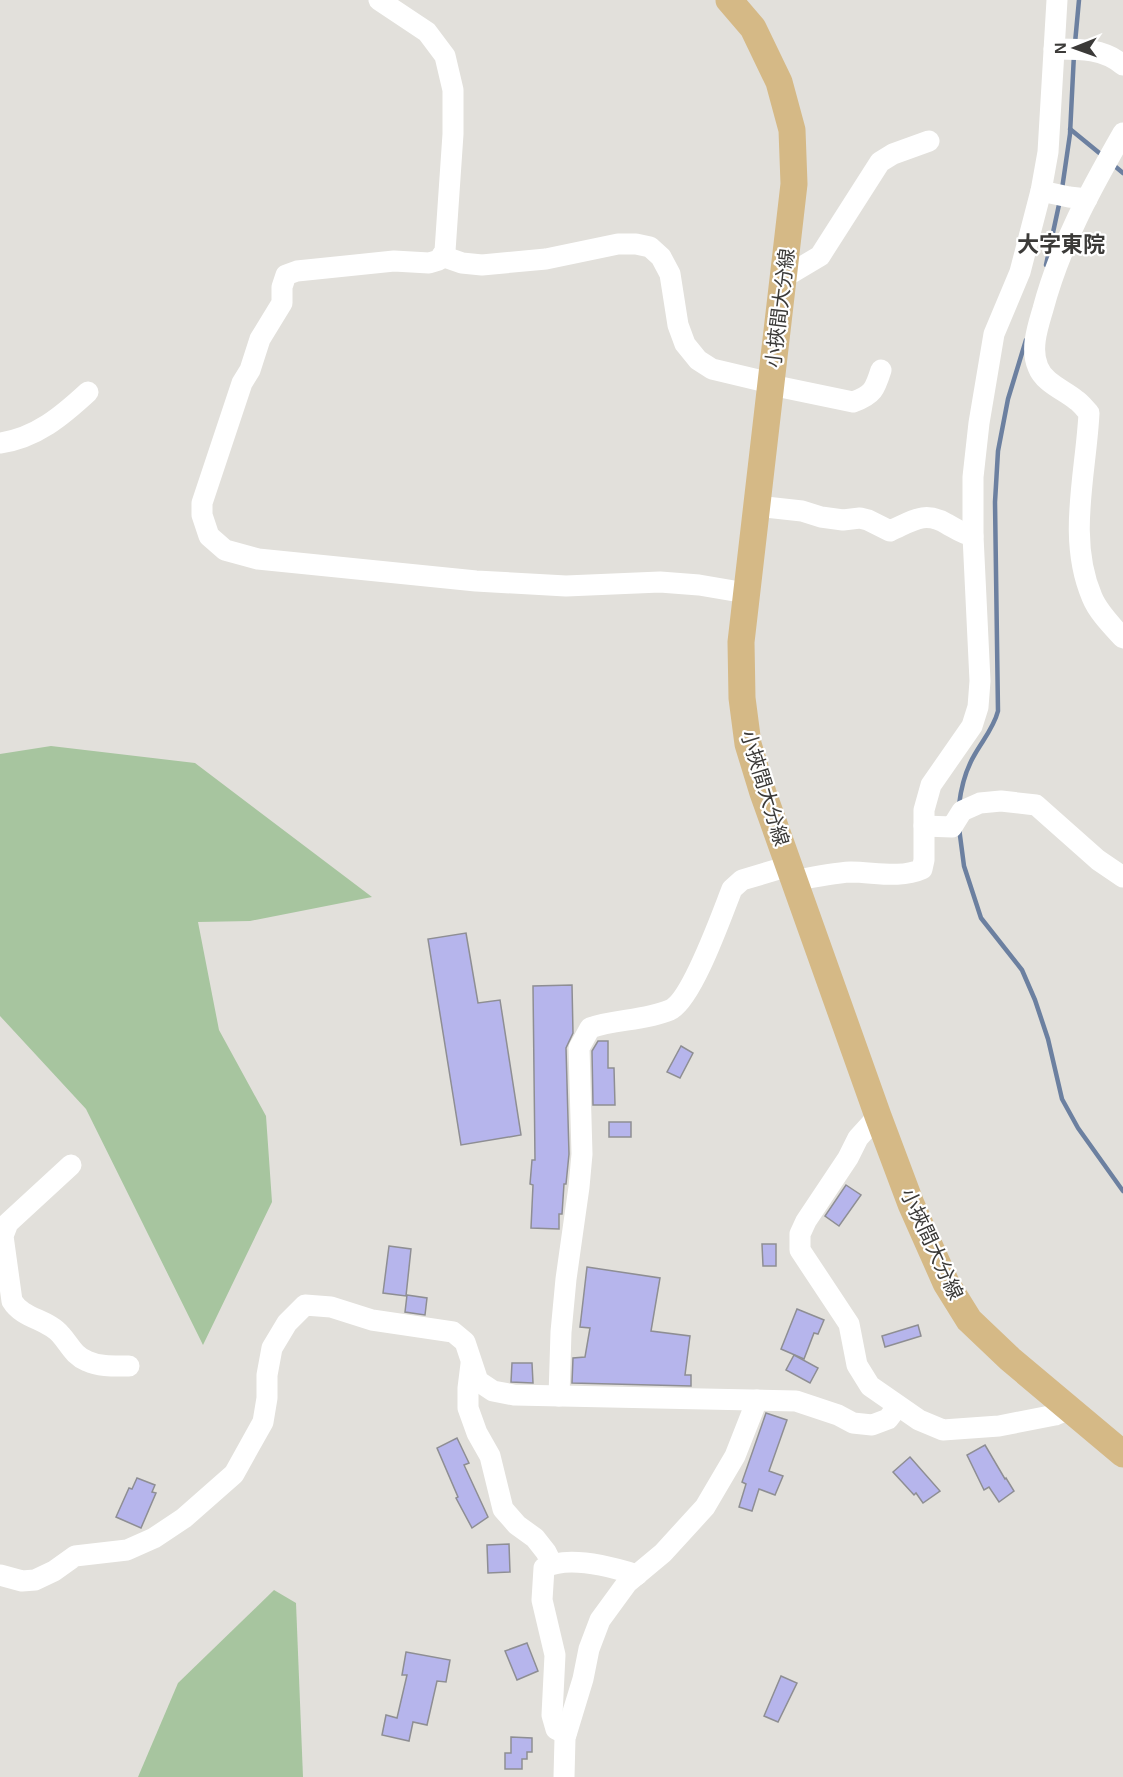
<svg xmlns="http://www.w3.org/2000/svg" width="1123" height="1777" font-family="Arial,'Noto Sans JP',sans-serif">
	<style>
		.green { fill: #a7c59f }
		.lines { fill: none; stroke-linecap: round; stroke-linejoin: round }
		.stream { stroke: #6c80a0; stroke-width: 4.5 }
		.building { fill: #b6b5ec; stroke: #8e8e93; stroke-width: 1.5 }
		.minor { stroke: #fff; stroke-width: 21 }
		.major { stroke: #d5b986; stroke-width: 27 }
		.labels { text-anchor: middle; stroke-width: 4.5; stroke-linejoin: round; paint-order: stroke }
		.street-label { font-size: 20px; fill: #3b3a38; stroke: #fff }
		.quarter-label { font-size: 22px; font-weight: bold; fill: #3b3a38; stroke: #fff }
	</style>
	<rect width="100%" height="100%" fill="#e2e0db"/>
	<g class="green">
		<path d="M51,746L195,763L372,897L250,921L198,922L219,1030L266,1116L272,1202L203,1345L86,1109L0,1016V754Z"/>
		<path d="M274,1590L296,1603L303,1777H138L178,1683Z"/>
	</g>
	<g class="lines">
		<g class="stream">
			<path d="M1075,43L1079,0"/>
			<path d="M1070,129L1103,156"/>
			<path d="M1111,163L1123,173"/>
			<path d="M1062,189L1070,134L1074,54"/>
			<path d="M1046,265L1060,200"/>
			<path d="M959,805C961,788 966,769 975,754C983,740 994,727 998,711L995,502L998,451L1008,399L1026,340"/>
			<path d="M959,828L964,866L981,918L1022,970L1035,1000L1048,1039L1062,1099L1078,1128L1123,1191"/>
		</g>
	</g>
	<g class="building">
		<path d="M466,933L478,1003L500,1000L521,1135L461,1145L428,939Z"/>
		<path d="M572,985L573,1033L566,1048L569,1154L566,1184H564L562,1214H559V1229L531,1228L533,1185L530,1184L532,1160H535L533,986Z"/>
		<path d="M598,1041H608V1068H614L615,1105H593L592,1051Z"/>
		<path d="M681,1046L693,1053L680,1078L667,1072Z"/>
		<rect x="609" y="1122" width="22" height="15"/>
		<path d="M846,1185L861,1195L839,1226L825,1216Z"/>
		<path d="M762,1244H776V1266H763Z"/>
		<path d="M389,1246L411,1249L406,1296L383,1293Z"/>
		<path d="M587,1267L660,1278L651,1331L690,1336L685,1375H691V1386L572,1383L573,1358L585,1357L590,1328L580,1327Z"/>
		<path d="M407,1295L427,1298L425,1315L405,1312Z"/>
		<path d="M797,1309L824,1320L818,1334L814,1333L804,1359L781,1349Z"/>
		<path d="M918,1325L921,1336L885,1347L882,1336Z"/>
		<path d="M794,1355L818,1368L810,1383L786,1370Z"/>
		<path d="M512,1363H532L533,1383L511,1382Z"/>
		<path d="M766,1413L787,1420L769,1471L783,1476L775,1495L759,1489L752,1511L739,1507L746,1484L742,1482Z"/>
		<path d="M457,1438L469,1463L464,1465L488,1517L472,1528L456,1498L458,1497L437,1448Z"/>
		<path d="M985,1445L1005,1479L1006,1478L1014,1491L999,1502L989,1487L984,1490L967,1455Z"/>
		<path d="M910,1457L940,1491L923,1503L916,1493L914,1495L893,1472Z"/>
		<path d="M137,1478L155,1485L152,1492L156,1493L141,1528L116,1517L129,1488L132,1489Z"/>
		<path d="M509,1544L510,1572L488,1573L487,1545Z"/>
		<path d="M527,1643L538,1671L517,1680L505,1651Z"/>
		<path d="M406,1652L450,1660L446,1682L437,1681L427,1725L413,1722L409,1741L382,1735L386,1715L397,1718L407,1675H402Z"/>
		<path d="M781,1676L797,1683L778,1722L764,1716Z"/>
		<path d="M511,1737L532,1738V1752H527V1759H522V1769H505V1753H511Z"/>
	</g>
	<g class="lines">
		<g class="minor">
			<path d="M379,0L427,32L445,56L453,90V134L445,251L439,260L429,263L394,261L297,271L286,275L282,287V303L260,339L250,370L242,383L202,503V515L209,536L225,550L258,559L476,581L566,586L660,582L699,585L746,593"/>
			<path d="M1054,49C1078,49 1103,48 1123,65"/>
			<path d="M1123,133C1091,189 1060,245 1043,309C1038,326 1030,349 1038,367C1044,383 1064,390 1076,400C1081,403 1085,409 1089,413C1086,474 1067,539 1092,597C1098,612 1112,626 1123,638"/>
			<path d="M1041,191L1069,197L1087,199"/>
			<path d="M442,256L462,263L482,265L546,259L618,244H636L650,247L661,257L670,274L678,325L685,344L698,360L712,369L771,383"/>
			<path d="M783,278L820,256L880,162L893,154L929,141"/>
			<path d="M771,385L853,402C873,395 875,389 881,370"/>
			<path d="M0,443C36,438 62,416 88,392"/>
			<path d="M756,506L802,511L821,517L843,520L860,518L868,520L890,531C911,522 924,510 947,524C956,529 963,534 973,536"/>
			<path d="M924,826L952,827L962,811L980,803L1001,801L1036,805L1098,860L1123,877"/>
			<path d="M794,881C813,877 832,873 851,872C874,872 900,879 922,869L924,860V810L931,785L972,726L978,707L980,681L973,536V477L979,423L994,334L1020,272L1041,191L1048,152L1057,0"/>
			<path d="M878,1116L858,1138L848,1158L806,1221L800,1234V1250L849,1324L857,1365L870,1386L919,1420L943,1430L999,1426L1055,1415L1069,1409"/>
			<path d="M71,1165L8,1223L3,1236L12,1301C23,1319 48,1319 61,1335C70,1345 73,1355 87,1361C100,1367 115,1366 129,1366"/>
			<path d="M471,1364L468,1388V1408L477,1433L490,1456L503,1509L517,1525L535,1538L546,1552L552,1564"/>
			<path d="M559,1396L561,1332L566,1279L579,1187L582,1154L579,1048L590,1028C615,1019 644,1021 670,1010C692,1000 722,914 732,889L742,880L789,866"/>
			<path d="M0,1575L22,1581L35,1580L54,1571L75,1556L127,1550L154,1538L184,1518L234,1474L249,1447L263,1422L267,1398V1375L272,1348L287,1323L305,1305L331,1307L372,1320L453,1332L465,1342L478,1381L493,1391L514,1395L796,1401L838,1415L853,1423L872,1425L888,1419L898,1406"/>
			<path d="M566,1734L556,1729L552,1715L555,1655L542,1600L544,1568C568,1555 612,1567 637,1575"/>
			<path d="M564,1777L565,1738L583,1679L589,1649L600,1620L627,1583L663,1553L705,1507L735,1456L757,1400"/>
		</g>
		<path class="major" d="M729,0L753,28L779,82L792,130L794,184L741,642L742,698L748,744L763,793L878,1116L911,1204L946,1283L969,1320L1010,1359L1123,1454"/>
	</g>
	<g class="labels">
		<g class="street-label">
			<text transform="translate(780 308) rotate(-83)" y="7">小挾間大分線</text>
			<text transform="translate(765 788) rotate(73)" y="7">小挾間大分線</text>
			<text transform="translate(932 1244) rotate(65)" y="7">小挾間大分線</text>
		</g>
		<g class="quarter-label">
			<text x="1061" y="252">大字東院</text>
		</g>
	</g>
	<g transform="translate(1075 48) rotate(269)" stroke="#ffffff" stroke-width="4.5" paint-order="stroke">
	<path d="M0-4.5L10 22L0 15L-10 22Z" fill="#3b3a38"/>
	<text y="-9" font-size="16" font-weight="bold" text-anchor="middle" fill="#3b3a38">N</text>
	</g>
</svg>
